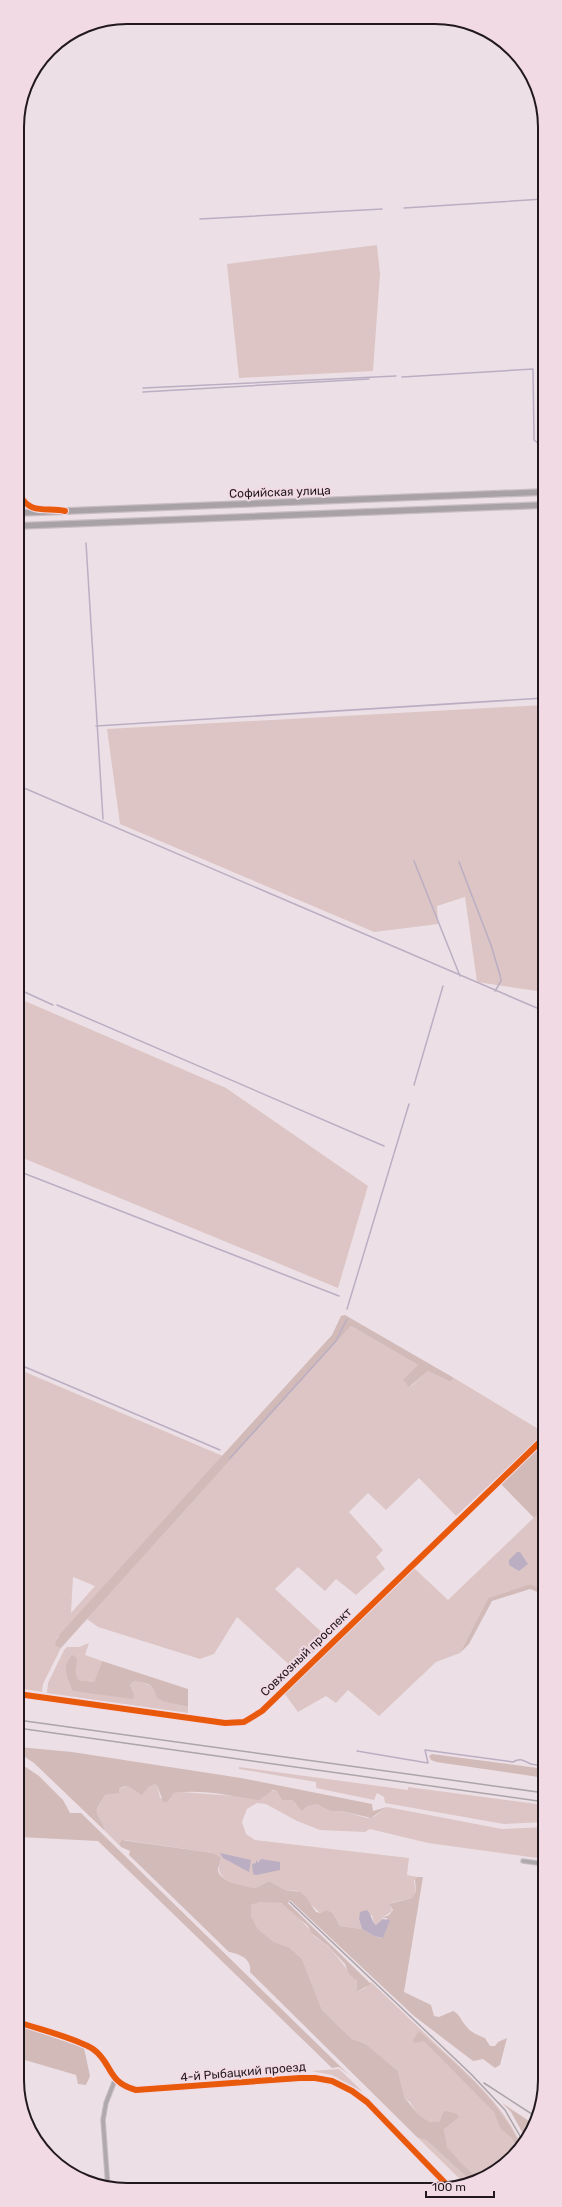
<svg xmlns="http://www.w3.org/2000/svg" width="562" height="2207" font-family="Rubik,sans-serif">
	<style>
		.green { fill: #dcc5c4; fill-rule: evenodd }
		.forest { fill: #d2bab9 }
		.water { fill: #bbaec3 }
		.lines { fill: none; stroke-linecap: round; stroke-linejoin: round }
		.stream { stroke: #bbaec3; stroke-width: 1.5 }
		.street-casing { stroke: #c7bdc2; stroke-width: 5.5 }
		.secondary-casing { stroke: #c7bdc2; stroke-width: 7 }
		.primary-casing { stroke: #c7bdc2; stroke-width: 8 }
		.street { stroke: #afa9ad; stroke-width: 3.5 }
		.secondary { stroke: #afa8ac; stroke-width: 5 }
		.primary { stroke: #a8a1a6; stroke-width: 5.5 }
		.rail { stroke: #aba4a8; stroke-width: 1.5 }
		.cycleway-casing { stroke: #f2dae5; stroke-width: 8 }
		.cycleway { stroke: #e8590c; stroke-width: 6 }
		.labels { text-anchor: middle; stroke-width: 4; stroke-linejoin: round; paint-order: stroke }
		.street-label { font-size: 12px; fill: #21191d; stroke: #f2dae5 }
		.rim { fill: none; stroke: #21191d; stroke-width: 2 }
	</style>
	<rect width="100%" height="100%" fill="#ece0e6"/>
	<g class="green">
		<path d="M377,245L380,274L373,371L239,378L227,264Z"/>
		<path d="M544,705V992L477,982L465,897L437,906L438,924L374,932L120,824L107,729Z"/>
		<path d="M18,998L226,1088L368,1186L338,1288L18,1156Z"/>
		<path d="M351,1326L418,1365L410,1387L428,1371L450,1382L454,1378L545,1433L456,1516L419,1478L386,1510L368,1493L349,1512L383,1550L376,1557L385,1569L356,1595L336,1579L325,1591L298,1567L275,1589L328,1638L295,1670L237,1617L214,1654L200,1659L98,1627L87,1619Z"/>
		<path d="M18,1369L223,1456L57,1638V1647L61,1648L43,1684L42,1692L18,1688ZM73,1577L95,1586L71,1613Z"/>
		<path d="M545,1507V1590L530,1584L488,1598L460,1653L436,1662L379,1716L348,1690L336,1703L326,1696L298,1712L284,1693L413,1567L448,1600Z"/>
		<path d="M89,1643L85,1655L102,1661L94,1682L79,1680L76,1674L77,1659L74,1691L134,1694L130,1685L134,1681C152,1684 154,1687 165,1702L188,1707V1713L47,1693L48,1683L64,1650L67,1647H79Z"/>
		<path d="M239,1767L408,1790V1787L545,1805V1822L504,1824L385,1803L384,1797L377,1793L374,1800L316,1788V1782L239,1769Z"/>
		<path d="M151,1784H155L158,1787L160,1798L169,1799L174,1793L181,1792L262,1798C266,1793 270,1790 277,1791C282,1799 283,1797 292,1800L297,1806L317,1804L330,1811H342L367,1818L374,1817L387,1807L502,1829L545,1827V1859L428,1843L370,1829L365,1832L320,1830L297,1821L266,1804L257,1803L247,1809L242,1822L246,1834L255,1840L409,1858L407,1875L417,1877L414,1881L416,1894L412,1898L391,1903L390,1905L392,1911L382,1918L383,1919L376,1925L374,1923L372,1915L359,1919L362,1929L340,1926L333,1913L327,1910L320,1913L297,1891L285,1890L269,1881L255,1888C240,1885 211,1881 221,1860L213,1853L125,1840L119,1842L121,1847L104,1830C104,1823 95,1816 97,1809C97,1807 103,1801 105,1795C115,1795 119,1786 130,1786L139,1794Z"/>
		<path d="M261,1902C267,1902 274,1901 280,1903C287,1906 307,1925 311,1932C313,1937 321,1940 325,1944C338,1955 346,1970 357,1981L356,1992L365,1988L371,1982C393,2003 414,2023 436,2044C468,2074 503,2104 522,2146L518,2153L480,2180C470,2171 449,2155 445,2142C444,2138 445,2133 444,2129L450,2123V2112H443L439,2122L432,2123L419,2117L410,2102L405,2099L398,2071L366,2044L352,2039L322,2010L302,1959L289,1947L274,1942L258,1929L251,1916V1905Z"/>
		<path d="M339,2069L363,2092L332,2075L311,2071Z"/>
		<path d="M418,2138L426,2140L472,2182L465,2184Z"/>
	</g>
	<g class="forest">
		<path d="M345,1315L454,1378L450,1382L428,1371L409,1387L403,1380L418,1365L351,1326L61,1648L57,1647L55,1643L60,1634L332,1335L341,1316Z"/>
		<path d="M545,1438V1480L538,1493L545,1500V1507L534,1518L499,1482Z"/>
		<path d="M530,1584L545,1590V1595L530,1589L492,1601L469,1644L460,1653L488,1598Z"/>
		<path d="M73,1655L77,1659L76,1674L79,1680L94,1682L102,1661L188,1689V1707L165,1702L157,1698C153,1683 149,1684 134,1681L130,1685L134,1694L133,1699L73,1691C68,1679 60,1665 73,1655Z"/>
		<path d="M19,1747L72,1752L241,1778L372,1804L373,1811L387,1807L371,1818L342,1811H330L317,1804L307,1806L302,1811L292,1800H282L277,1791L273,1790L259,1800C231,1796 202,1789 174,1793L167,1802H163L158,1787L155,1784L148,1787L142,1795C134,1792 129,1781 119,1789V1793L105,1795C103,1800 97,1807 97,1809C95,1816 105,1823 104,1830L34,1763L19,1753Z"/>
		<path d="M432,1754L545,1769V1778L436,1762L431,1760L429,1756Z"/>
		<path d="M18,1762L39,1776L63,1800L70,1813H81L349,2075L339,2067L332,2068L98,1841L18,1837Z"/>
		<path d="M122,1840L213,1853L220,1857C222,1862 218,1865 218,1870C219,1882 245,1886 255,1888L269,1881L285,1890L300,1892L306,1897L316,1912L320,1913L327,1910L333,1913L340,1926L362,1929L374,1936L382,1938L386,1930L387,1918H382L389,1915L393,1910L389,1904L412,1898L416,1892L415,1879L417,1877H423L404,1992L431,2005L434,2016L439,2017L453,2011C460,2014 461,2021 466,2026C471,2033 478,2035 485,2038L490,2046H495L498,2042L507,2038L500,2065L495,2068L483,2059L473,2061L414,2016L290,1900L288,1903L371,1984L356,1992L357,1981L349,1974L345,1964L328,1946L311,1933L308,1926L281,1903L261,1902L251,1905V1916L258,1929L274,1942L289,1947L302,1959L322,2010L352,2039L366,2044L398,2071L405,2099C416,2109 414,2114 430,2122C433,2123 436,2121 439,2122L443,2112L447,2111L457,2114L459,2117L444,2129L447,2147L461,2163L480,2180L472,2182L426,2140L418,2138L250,1972C252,1958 239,1954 229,1952L129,1855L130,1851L121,1847L119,1843Z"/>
		<path d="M18,2025L84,2048L90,2076L86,2085L78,2084L76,2075L18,2058Z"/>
		<path d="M419,2031C458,2066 499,2099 521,2147L519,2151L512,2138L501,2129L494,2112L424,2041L414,2043L413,2040Z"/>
		<path d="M502,2103L535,2125L526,2139L511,2112Z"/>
	</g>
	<g class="water">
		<path d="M517,1552H520L528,1564L519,1571L509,1565V1560Z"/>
		<path d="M220,1853L251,1860L249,1872L223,1858Z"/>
		<path d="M261,1859L280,1862V1870L256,1875L253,1874L252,1864L256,1863V1860L258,1863Z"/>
		<path d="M367,1910C372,1915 371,1921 376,1925L383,1919L390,1920L383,1938L374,1936L362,1929L359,1919L360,1912Z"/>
	</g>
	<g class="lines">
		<g class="stream">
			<path d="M404,208L544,199"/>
			<path d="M200,219L382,209"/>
			<path d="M402,377L533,369L534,440L544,448"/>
			<path d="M143,388L396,376"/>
			<path d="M143,392L369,379"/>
			<path d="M86,543L103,819"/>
			<path d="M96,726L544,698"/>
			<path d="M17,785L544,1011"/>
			<path d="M414,861L460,976"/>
			<path d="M459,862L491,945L500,975L501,981L495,991"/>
			<path d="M18,989L53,1005"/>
			<path d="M57,1005L384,1146"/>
			<path d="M414,1085L443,986"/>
			<path d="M18,1171L339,1296"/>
			<path d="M347,1309L409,1104"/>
			<path d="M18,1364L220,1450"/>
			<path d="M230,1458L336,1341L347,1319"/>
			<path d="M357,1751L428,1763L425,1750L513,1762C521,1757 524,1761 531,1764C535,1765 541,1765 545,1766"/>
		</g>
		<defs>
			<g id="street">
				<path d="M17,495H20C27,510 37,509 52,509"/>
				<path d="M18,1694L225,1723L244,1722L262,1711L545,1437"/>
				<path d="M523,1861L545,1864"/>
				<path d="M108,2188L103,2120L106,2103L115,2080"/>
			</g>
			<path id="secondary" d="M18,2022C38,2029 76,2038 93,2049C113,2063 106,2082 136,2090L300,2078H315L332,2081L352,2091L367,2102L451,2189"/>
			<g id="primary">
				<path d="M17,513L544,492"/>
				<path d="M17,526L544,505"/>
			</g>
		</defs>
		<use href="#street" class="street-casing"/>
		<use href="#secondary" class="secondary-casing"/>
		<use href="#primary" class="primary-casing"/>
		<use href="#street" class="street"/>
		<use href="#secondary" class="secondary"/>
		<use href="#primary" class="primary"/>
		<g class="rail">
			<path d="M18,1720L545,1793"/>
			<path d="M18,1728L545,1802"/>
			<path d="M290,1902L471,2074L505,2110L524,2143"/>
			<path d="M484,2083L538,2118"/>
		</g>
		<defs>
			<g id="cycleway">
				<path d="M17,495H20C30,515 47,507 65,511"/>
				<path d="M18,1694L225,1723L244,1722L262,1711L545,1437"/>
				<path d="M18,2022C38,2029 76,2038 93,2049C113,2063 106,2082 136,2090L300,2078H315L332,2081L352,2091L367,2102L451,2189"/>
			</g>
		</defs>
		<use href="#cycleway" class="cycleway-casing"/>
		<use href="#cycleway" class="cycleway"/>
	</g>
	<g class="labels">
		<g class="street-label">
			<text transform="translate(280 492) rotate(-2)" y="4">Софийская улица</text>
			<text transform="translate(306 1652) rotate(-44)" y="4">Совхозный проспект</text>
			<text transform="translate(243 2072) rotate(-5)" y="4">4-й Рыбацкий проезд</text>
		</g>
	</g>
	<path d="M0 0H562V2207H0ZM127 24H435A103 103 0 0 1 538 127V2080A103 103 0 0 1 435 2183H127A103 103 0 0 1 24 2080V127A103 103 0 0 1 127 24Z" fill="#f2dae5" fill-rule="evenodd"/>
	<path class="rim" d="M127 24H435A103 103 0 0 1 538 127V2080A103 103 0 0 1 435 2183H127A103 103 0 0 1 24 2080V127A103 103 0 0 1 127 24Z"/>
	<path d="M426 2191v6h68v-6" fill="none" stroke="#21191d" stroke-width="2"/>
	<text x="432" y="2191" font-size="12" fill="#21191d" stroke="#f2dae5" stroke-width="3" paint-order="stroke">100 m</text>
</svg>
